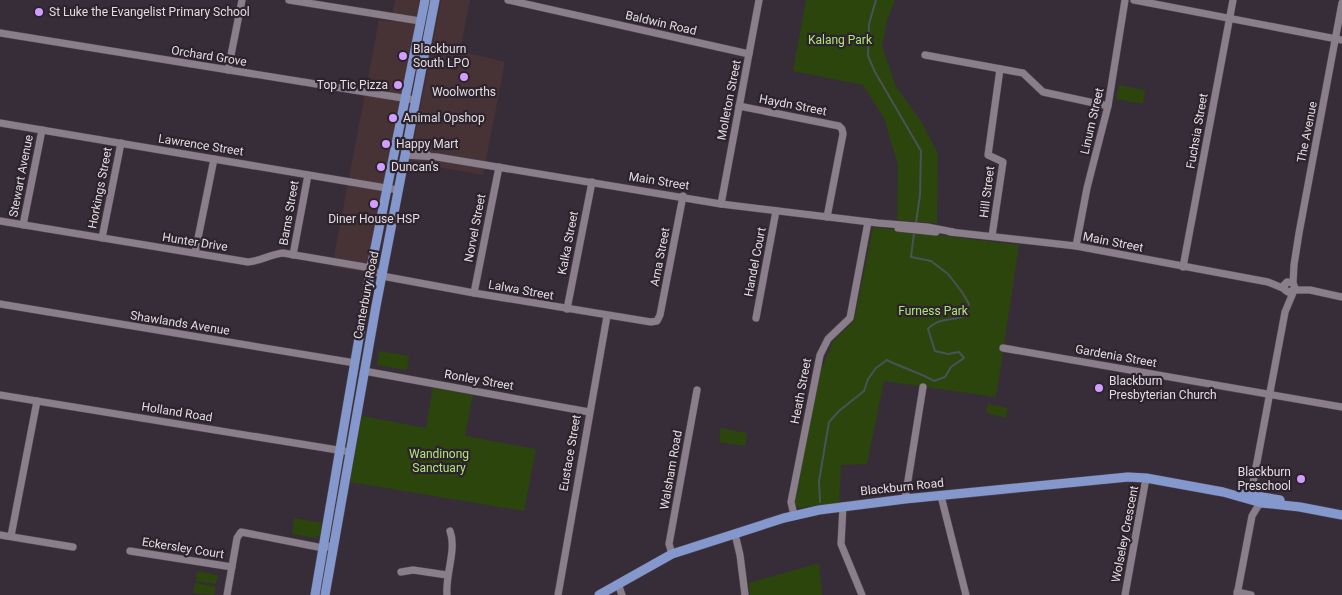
<svg xmlns="http://www.w3.org/2000/svg" width="1342" height="595" font-family="Roboto,sans-serif">
	<style>
		.commercial { fill: #473236 }
		.green { fill: #2c450c }
		.lines { fill: none; stroke-linecap: round; stroke-linejoin: round }
		.stream { stroke: #495357; stroke-width: 2 }
		.minor-casing { stroke: #514952; stroke-width: 8 }
		.major-casing { stroke: #514952; stroke-width: 10 }
		.minor { stroke: #8a7e8a; stroke-width: 7 }
		.major { stroke: #8598cd; stroke-width: 9 }
		.poi-dot { fill: #d19dfe; stroke: #2d232d; stroke-width: 2 }
		.labels { text-anchor: middle; stroke-width: 4.5; stroke-linejoin: round; paint-order: stroke }
		.poi-label { font-size: 12px; fill: #e2dce2; stroke: #2d232d; text-anchor: start }
		.street-label { font-size: 12px; fill: #e2dce2; stroke: #2d232d }
		.park-label { font-size: 12px; fill: #afe479; stroke: #2d232d }
	</style>
	<rect width="100%" height="100%" fill="#372d38"/>
	<g class="commercial">
		<path d="M395,0H421L366,272L332,267L379,20L391,22Z"/>
		<path d="M441,0H470L460,51L505,62L483,175L410,162Z"/>
	</g>
	<g class="green">
		<path d="M806,0H895L887,20L882,46L896,87L921,121L938,154L937,223L897,220L898,165L884,118L863,85L793,71Z"/>
		<path d="M1119,85L1145,90L1143,104L1116,99Z"/>
		<path d="M873,227L1019,245L996,397L884,381L867,464L841,465L839,503L799,508L795,504L819,376L833,341L854,321Z"/>
		<path d="M379,351L409,356L407,370L377,365Z"/>
		<path d="M433,386L473,394L465,436L536,449L524,511L350,482L362,416L426,428Z"/>
		<path d="M988,404L1008,408L1006,418L986,413Z"/>
		<path d="M721,428L747,433L745,446L719,442Z"/>
		<path d="M294,518L322,523L320,535L315,538L292,534Z"/>
		<path d="M819,563L822,595H750L749,583Z"/>
		<path d="M197,571L218,575L216,584L196,581Z"/>
		<path d="M195,583L216,587L214,595L193,593Z"/>
	</g>
	<g class="lines">
		<g class="stream">
			<path d="M876,0L869,24L868,56L875,72L921,151L920,195L916,223"/>
			<path d="M820,502L819,481L829,422L839,411L864,391L868,379L876,368L887,360C902,368 919,372 934,381L945,377L951,367L964,358L959,352L948,354L935,351L928,329C938,317 955,321 967,315L969,304L962,292L948,274L931,261L911,257L914,233"/>
		</g>
		<defs>
			<g id="minor">
				<path d="M289,0L420,21"/>
				<path d="M508,0L749,54"/>
				<path d="M1134,0L1342,40"/>
				<path d="M0,33L415,100"/>
				<path d="M925,55L1023,73L1043,92L1108,106"/>
				<path d="M228,70L242,0"/>
				<path d="M739,106L839,126L842,129L843,134L827,217"/>
				<path d="M0,123L398,190"/>
				<path d="M406,148L427,154"/>
				<path d="M405,155L437,157L721,204L878,223L927,227L953,232"/>
				<path d="M721,204L759,0"/>
				<path d="M0,221L248,262C261,261 271,254 283,253L371,268L382,276L474,293L651,322L657,321L660,315L683,196"/>
				<path d="M23,225L42,130"/>
				<path d="M898,228L936,232"/>
				<path d="M950,232L1076,246L1268,282L1285,289"/>
				<path d="M992,236L1003,162L988,155L1000,69"/>
				<path d="M102,238L121,143"/>
				<path d="M1076,246L1087,188L1108,106L1125,0"/>
				<path d="M195,253L214,159"/>
				<path d="M293,255L308,175"/>
				<path d="M1183,267L1233,0"/>
				<path d="M1293,283L1294,265L1299,233L1342,3"/>
				<path d="M1293,290H1310L1342,297"/>
				<path d="M474,293L499,167"/>
				<path d="M0,304L355,363"/>
				<path d="M567,309L592,182"/>
				<path d="M756,318L776,211"/>
				<path d="M1003,348L1342,407"/>
				<path d="M364,371L589,412"/>
				<path d="M0,395L350,452"/>
				<path d="M1251,494L1285,312L1295,288L1293,283L1287,282L1284,285L1285,290L1288,292L1293,291"/>
				<path d="M941,496L966,595"/>
				<path d="M905,499L923,387"/>
				<path d="M843,506L841,544L862,595"/>
				<path d="M794,515L791,502L820,355L828,339L850,318L868,222"/>
				<path d="M735,534L740,555L745,595"/>
				<path d="M0,535L73,547"/>
				<path d="M11,536L37,401"/>
				<path d="M130,551L232,567"/>
				<path d="M672,554L669,544L697,390"/>
				<path d="M401,572L413,570L447,575"/>
				<path d="M618,584L622,595"/>
				<path d="M1237,592L1251,595"/>
				<path d="M227,595L237,538L241,532L323,548L334,545"/>
				<path d="M447,595C445,575 457,549 450,531"/>
				<path d="M558,595L607,316"/>
				<path d="M1125,595L1146,478"/>
				<path d="M1237,595L1252,516L1258,506L1262,503"/>
			</g>
			<g id="major">
				<path d="M1244,494L1280,500"/>
				<path d="M315,595L371,268L425,0"/>
				<path d="M325,595L376,306L435,0"/>
				<path d="M599,595L672,554L784,518L819,510L905,499L1128,477L1146,478L1223,492L1262,503L1300,507L1342,515"/>
			</g>
		</defs>
		<use href="#minor" class="minor-casing"/>
		<use href="#major" class="major-casing"/>
		<use href="#minor" class="minor"/>
		<use href="#major" class="major"/>
	</g>
	<g class="poi-dot">
		<circle cx="39" cy="12" r="5"/>
		<circle cx="403" cy="56" r="5"/>
		<circle cx="464" cy="77" r="5"/>
		<circle cx="398" cy="85" r="5"/>
		<circle cx="393" cy="118" r="5"/>
		<circle cx="386" cy="144" r="5"/>
		<circle cx="381" cy="167" r="5"/>
		<circle cx="374" cy="204" r="5"/>
		<circle cx="1099" cy="388" r="5"/>
		<circle cx="1301" cy="479" r="5"/>
	</g>
	<g class="labels">
		<g class="poi-label">
			<text x="49" y="16">St Luke the Evangelist Primary School</text>
			<text x="413" y="53">Blackburn<tspan x="413" dy="14">South LPO</tspan></text>
			<text x="388" y="89" text-anchor="end">Top Tic Pizza</text>
			<text x="464" y="96" text-anchor="middle">Woolworths</text>
			<text x="403" y="122">Animal Opshop</text>
			<text x="396" y="148">Happy Mart</text>
			<text x="391" y="171">Duncan's</text>
			<text x="374" y="223" text-anchor="middle">Diner House HSP</text>
			<text x="1109" y="385">Blackburn<tspan x="1109" dy="14">Presbyterian Church</tspan></text>
			<text x="1291" y="476" text-anchor="end">Blackburn<tspan x="1291" dy="14">Preschool</tspan></text>
		</g>
		<g class="street-label">
			<text transform="translate(661 23) rotate(13)" y="4">Baldwin Road</text>
			<text transform="translate(209 56) rotate(9)" y="4">Orchard Grove</text>
			<text transform="translate(729 100) rotate(-79)" y="4">Molleton Street</text>
			<text transform="translate(793 105) rotate(11)" y="4">Haydn Street</text>
			<text transform="translate(1092 121) rotate(-77)" y="4">Linum Street</text>
			<text transform="translate(1197 131) rotate(-80)" y="4">Fuchsia Street</text>
			<text transform="translate(1307 132) rotate(-79)" y="4">The Avenue</text>
			<text transform="translate(201 145) rotate(9)" y="4">Lawrence Street</text>
			<text transform="translate(21 176) rotate(-79)" y="4">Stewart Avenue</text>
			<text transform="translate(659 181) rotate(9)" y="4">Main Street</text>
			<text transform="translate(100 188) rotate(-79)" y="4">Horkings Street</text>
			<text transform="translate(987 192) rotate(-83)" y="4">Hill Street</text>
			<text transform="translate(289 213) rotate(-80)" y="4">Barns Street</text>
			<text transform="translate(475 228) rotate(-79)" y="4">Norvel Street</text>
			<text transform="translate(195 242) rotate(9)" y="4">Hunter Drive</text>
			<text transform="translate(1113 242) rotate(11)" y="4">Main Street</text>
			<text transform="translate(568 243) rotate(-79)" y="4">Kalka Street</text>
			<text transform="translate(660 257) rotate(-79)" y="4">Arna Street</text>
			<text transform="translate(755 262) rotate(-79)" y="4">Handel Court</text>
			<text transform="translate(521 290) rotate(10)" y="4">Lalwa Street</text>
			<text transform="translate(366 295) rotate(-79)" y="4">Canterbury Road</text>
			<text transform="translate(180 323) rotate(9)" y="4">Shawlands Avenue</text>
			<text transform="translate(1116 356) rotate(10)" y="4">Gardenia Street</text>
			<text transform="translate(479 380) rotate(10)" y="4">Ronley Street</text>
			<text transform="translate(801 391) rotate(-79)" y="4">Heath Street</text>
			<text transform="translate(177 412) rotate(9)" y="4">Holland Road</text>
			<text transform="translate(570 453) rotate(-80)" y="4">Eustace Street</text>
			<text transform="translate(671 470) rotate(-80)" y="4">Walsham Road</text>
			<text transform="translate(902 487) rotate(-6)" y="4">Blackburn Road</text>
			<text transform="translate(1125 534) rotate(-79)" y="4">Wolseley Crescent</text>
			<text transform="translate(183 548) rotate(9)" y="4">Eckersley Court</text>
		</g>
		<g class="park-label">
			<text x="840" y="44">Kalang Park</text>
			<text x="933" y="315">Furness Park</text>
			<text x="439" y="458">Wandinong<tspan x="439" dy="14">Sanctuary</tspan></text>
		</g>
	</g>
</svg>
